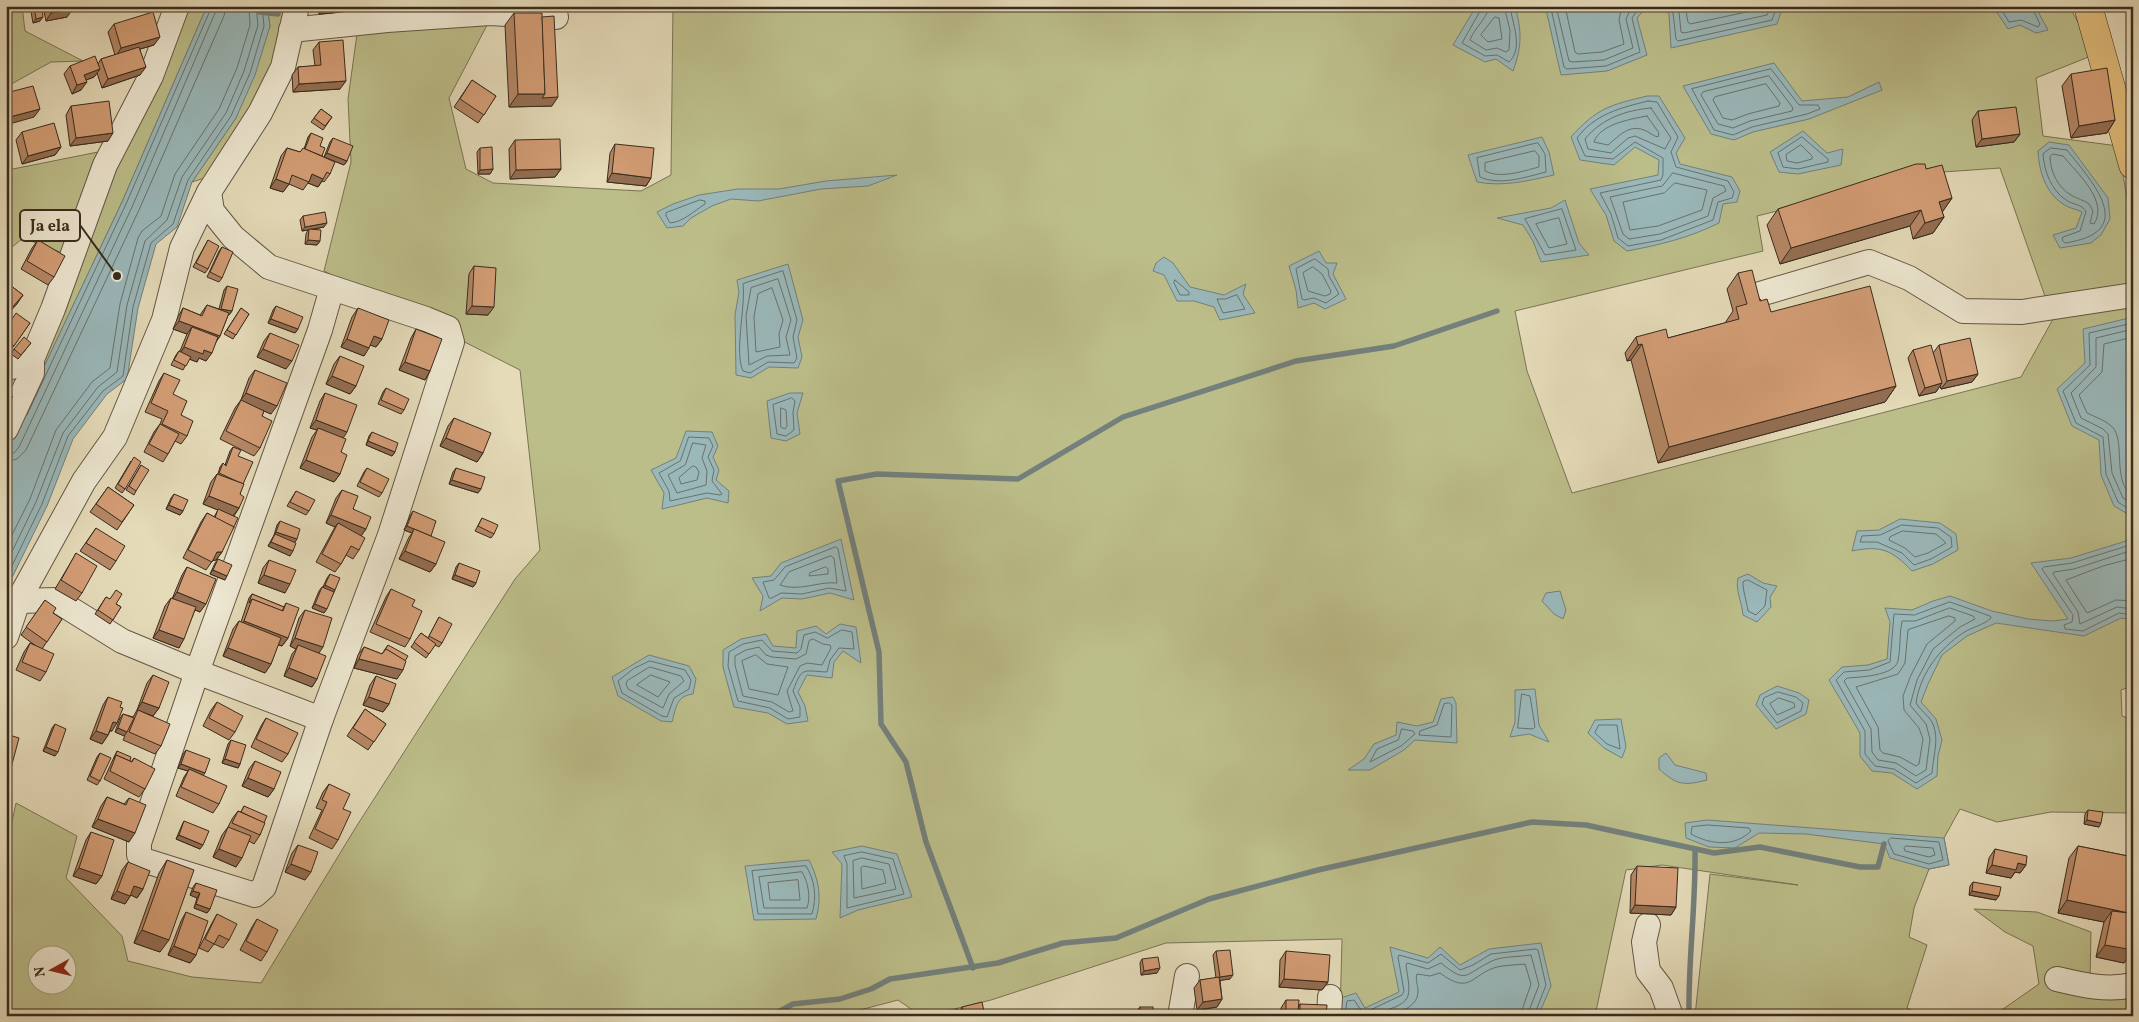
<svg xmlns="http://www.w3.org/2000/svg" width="2139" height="1022" font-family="Vollkorn,serif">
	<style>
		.green { fill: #bcbe8a; stroke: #7a7454; fill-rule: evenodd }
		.water { fill: #9ab8ba; stroke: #73807c }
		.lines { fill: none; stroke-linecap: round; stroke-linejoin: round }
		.shore { stroke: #69726c; stroke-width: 1 }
		.stream { stroke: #73807c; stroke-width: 5.5 }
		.minor-casing { stroke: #635745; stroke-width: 26 }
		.major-casing { stroke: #382b1e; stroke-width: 29 }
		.minor { stroke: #eee8d2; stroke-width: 24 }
		.major { stroke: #e2be7c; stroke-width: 28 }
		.wall { fill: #b58765; stroke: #382b1e }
		.shaded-wall { fill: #946e52; stroke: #382b1e }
		.building { fill: #d39d75; stroke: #382b1e }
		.leader { fill: none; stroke: #382b1e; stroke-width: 2 }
		.callout-dot { fill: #382b1e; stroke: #eee8d2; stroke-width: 2 }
		.callout { fill: #eee8d2; stroke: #382b1e; stroke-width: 2 }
		.callout-label { font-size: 16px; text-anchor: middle; font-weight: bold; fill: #382b1e }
	</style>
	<rect width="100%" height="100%" fill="#e5dbb9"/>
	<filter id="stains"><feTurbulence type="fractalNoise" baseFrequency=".004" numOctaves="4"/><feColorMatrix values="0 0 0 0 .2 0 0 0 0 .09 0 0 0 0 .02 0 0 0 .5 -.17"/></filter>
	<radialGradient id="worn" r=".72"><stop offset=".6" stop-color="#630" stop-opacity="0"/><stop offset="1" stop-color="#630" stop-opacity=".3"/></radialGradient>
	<g class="green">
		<path d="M6,6H22L25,31L83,61L51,62L6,87Z"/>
		<path d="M188,6H207L122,202L44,367L42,354L116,158Z"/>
		<path d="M267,6H289L273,69L211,176L192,182L236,118L270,26Z"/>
		<path d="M355,6H497L449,98L466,169L493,183L641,191L671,175L673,6H2069L2079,24L2091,56L2036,78L2043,136L2118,146L2133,232V686L2121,690L2122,716L2133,720V813L2051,812L1997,822L1960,809L1944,838L1949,865L1929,869L1914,908L1909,937L1927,945L1907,1008L1924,1016H1695L1710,874L1798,885L1662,865L1626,870L1595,1016H1340L1342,939L1166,943L991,1000L926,1016H921L898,1000L837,1016H6V851L16,803L77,836L66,878L122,936L128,961L192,977L261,983L356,827L515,579L540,550L520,370L324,271L351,162L348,99L357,34ZM2000,168L2053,319L2021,377L1572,493L1527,371L1515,311L1763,251L1757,216L1929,173ZM38,954H68V984H38Z"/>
		<path d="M103,151L65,254L23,238L6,252V157L13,169Z"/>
		<path d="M1974,909L2037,912L2091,932L2090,979L2133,983V1016H1993L2039,984L2033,946L2005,932Z"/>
	</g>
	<g class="water">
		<path d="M207,6H267L270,26L255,75L236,118L192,182L177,227L156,244L138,308L127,379L107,394L73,439L47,506L6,590V447L122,202Z"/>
		<path d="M1480,6H1515C1522,32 1522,46 1513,71L1496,59L1485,62L1453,45L1472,13Z"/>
		<path d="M1543,6H1647L1637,18L1647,55L1607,71L1561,75L1547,14Z"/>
		<path d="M1660,6H1783L1777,24L1671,48L1669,14Z"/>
		<path d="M2000,6H2035L2048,30L2036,33L2020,25L2008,29L1996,11Z"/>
		<path d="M1774,63L1802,101L1848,97L1879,82L1882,90L1809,119L1753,132L1734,140L1711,134L1683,86Z"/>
		<path d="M1647,96H1659L1685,138L1676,153L1680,164L1732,177L1740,191L1737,202L1723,204L1719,223C1689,238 1659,245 1627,251L1614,241L1606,215L1590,189L1658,175L1659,160L1635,147L1614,165L1580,160L1571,137C1597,108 1610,105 1647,96Z"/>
		<path d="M1803,131L1827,153L1843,149L1841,165L1798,174L1779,172L1770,152Z"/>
		<path d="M1542,137L1549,152L1554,175C1527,181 1504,187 1477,182L1468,155Z"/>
		<path d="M2049,142L2069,145L2108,198L2110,219L2101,235L2091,243L2060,248L2053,235L2076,228L2082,212C2076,209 2068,208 2063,204C2045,192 2039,171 2038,151Z"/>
		<path d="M897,175L868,186L821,189L758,201L731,199L712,206L691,218L683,226L667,228L657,212L673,204L699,195L738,189H779L826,181Z"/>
		<path d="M1565,200L1579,243L1589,255L1541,262L1533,241L1523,225L1497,218L1551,208Z"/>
		<path d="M1319,251L1326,263H1337L1333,274L1346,299L1325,309L1314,303L1298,308L1296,290L1289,266Z"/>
		<path d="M1164,257L1173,263L1190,287L1224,295L1246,284L1243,294L1255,313L1220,320L1214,307L1194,301H1177L1164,275L1153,271L1156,263Z"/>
		<path d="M788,264L803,320L798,337L802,357L798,368L769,367L751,378L736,375L735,315L739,292L737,280Z"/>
		<path d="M2133,317V517L2114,506L2101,475L2099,440L2072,426L2057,389L2085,363L2083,329Z"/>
		<path d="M790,393H803L797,413L800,434L786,441L771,438L767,401Z"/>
		<path d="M686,431L712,432L718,446L713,457L719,470L716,480L729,491L728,503L707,498L662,509L664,493L651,470L676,458Z"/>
		<path d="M1900,519L1940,523L1956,534L1958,550L1933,564L1912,571C1892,550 1881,545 1852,551L1857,531L1879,530Z"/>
		<path d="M2133,526V620L2121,618L2084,636L1996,623L1967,636L1942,655L1928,684L1921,702L1936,719L1942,740L1938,756L1937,776L1917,789L1892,773L1872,771L1860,756V733L1829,680L1842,667L1868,665L1887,659L1890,622L1885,608L1912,610L1933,601L1950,596L1992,611L2028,619L2053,621L2068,619L2031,563L2071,558L2126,541Z"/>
		<path d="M841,539L854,600L830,593L802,599L782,598L760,611L763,596L752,578L771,576L781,563Z"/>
		<path d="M1748,574L1763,583L1777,586L1770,597L1771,607L1757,622L1743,615C1742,602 1735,590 1738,578Z"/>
		<path d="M1560,591L1566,610L1563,619L1554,614L1542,601L1546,593Z"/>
		<path d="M840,624L856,627L861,663L843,651L834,662L832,678L807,675L798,692L805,706L808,721L787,724L768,713L734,707L723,667V650L741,639L766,634L773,646L796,648L797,631L816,626L826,634Z"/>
		<path d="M649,655L689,666L696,679L693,694C676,696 676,708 672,722L661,721L618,696L612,677Z"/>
		<path d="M1777,686L1799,693L1809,700L1806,714L1776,729L1756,705L1760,695Z"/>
		<path d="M1535,689L1539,725L1549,742L1529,734L1510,737L1515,722V690Z"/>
		<path d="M1453,697L1456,703L1457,743L1415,740L1404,750L1370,770H1348L1364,759L1374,744L1396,735L1397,722L1417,726L1433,722L1441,699Z"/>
		<path d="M1621,719L1626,747L1622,758L1604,748L1588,733L1595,720Z"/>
		<path d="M1666,753L1675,765L1706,773L1707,780C1683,786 1677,785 1659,769V758Z"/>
		<path d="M1707,820L1944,838L1949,865L1929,869L1890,858L1884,844L1806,834L1759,833L1735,848L1709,847L1686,838L1685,823Z"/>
		<path d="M862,846L897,854L912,897L858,910L840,918L842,864L832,852Z"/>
		<path d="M809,860C819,880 822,897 816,919L754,920L745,866Z"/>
		<path d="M1541,943L1551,986L1538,1016H1340L1341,998L1356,993L1365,1008L1399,992L1390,947L1428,958L1440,947L1460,965L1489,949Z"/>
	</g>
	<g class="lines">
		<g class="shore">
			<path d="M1483,6L1462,43L1485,56L1497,55L1509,62C1524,48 1512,23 1510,6"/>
			<path d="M1489,6C1488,18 1474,28 1470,40L1486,50L1497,48L1506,52L1509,50L1510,30L1504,6"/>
			<path d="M1549,6L1552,13L1564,67L1567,69L1606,66L1640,52L1632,18L1640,6"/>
			<path d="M1556,6L1569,61L1572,62L1604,60L1633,48L1626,19L1632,6"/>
			<path d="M1565,6L1575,52L1578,54L1602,52L1624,44L1619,20L1622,6"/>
			<path d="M1668,6L1673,13L1676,39L1678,41L1772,20L1777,6"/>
			<path d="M1677,6L1679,12L1681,32L1684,33L1767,15L1771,6"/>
			<path d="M1685,6L1688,22L1690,24L1761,9L1763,6"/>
			<path d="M2004,6L2003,12L2009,22L2021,20L2038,27L2040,24L2031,6"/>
			<path d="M1495,17L1499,18L1502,39L1488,42L1481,35Z"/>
			<path d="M1771,69L1799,105H1818L1820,109L1807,114L1752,127L1733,135L1714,130L1692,89Z"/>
			<path d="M1769,76L1793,108L1792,111L1750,121L1733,128L1718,124L1701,95L1703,92Z"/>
			<path d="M1766,84L1780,103L1779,106L1748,114L1732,120L1723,118L1713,100L1715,97Z"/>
			<path d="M1648,101L1657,102L1678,137L1671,152L1676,167L1728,181L1734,192L1732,198L1718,202L1713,220L1661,240L1628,246L1618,238L1611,214L1600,193L1661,180L1663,175V158L1635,142L1613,159L1585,156L1577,138C1595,114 1620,108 1648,101Z"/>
			<path d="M1651,108L1671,138L1665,149L1635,136L1628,138L1611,153L1588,149L1585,139C1601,119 1626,110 1651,108Z"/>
			<path d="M1647,116L1659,133L1658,137C1653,136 1649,132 1644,130C1629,124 1619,136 1608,145L1594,142C1600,124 1631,119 1647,116Z"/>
			<path d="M1802,137L1828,159V162L1798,169L1783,167L1778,153Z"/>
			<path d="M1538,143L1545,154L1546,172C1526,177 1500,186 1480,177L1477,158Z"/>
			<path d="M1801,145L1812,156V159L1797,163L1787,161L1786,155Z"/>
			<path d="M2051,148L2067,150C2093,183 2139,232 2065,243L2062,240L2063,237L2080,231L2086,212C2083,204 2073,205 2066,200C2051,190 2044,171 2043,154Z"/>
			<path d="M1535,151L1539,156V167C1523,171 1501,179 1485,171V163Z"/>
			<path d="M2053,154L2063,156C2077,173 2109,201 2094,224L2090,223L2093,211L2089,204C2084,200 2077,199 2071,195C2058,188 2050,171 2050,157Z"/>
			<path d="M1673,173L1724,186L1726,191L1713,198L1708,216L1660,234L1629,239L1623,234L1610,197L1662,186Z"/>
			<path d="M1675,183L1707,190L1702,210L1658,226L1630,230L1623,202L1664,193Z"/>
			<path d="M700,200L705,201V204C694,211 683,222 670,223L666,216V213Z"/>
			<path d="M1562,209L1576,250L1545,255L1525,219Z"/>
			<path d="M1559,218L1567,244L1549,248L1536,224Z"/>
			<path d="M1315,259L1328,269L1329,276L1339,294L1326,303L1314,298L1304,300L1302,299L1296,269Z"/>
			<path d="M1313,267L1322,274L1331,291L1330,294L1325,296L1308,291L1303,273Z"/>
			<path d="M783,271L797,320L793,337L797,358L794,363L768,362L750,373L743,371C734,352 746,306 743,284Z"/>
			<path d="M778,279L791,320L786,337L790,355L767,356L749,365L746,316L751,288Z"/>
			<path d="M1175,280L1189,292V295H1180L1174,283Z"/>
			<path d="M772,288L783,320L779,334L780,347L756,352L754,317L758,294Z"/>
			<path d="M1237,295L1245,309L1223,313L1217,299H1225Z"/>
			<path d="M2133,323L2089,333L2090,365L2063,391L2076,423L2103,437L2106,474L2118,502L2133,512"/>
			<path d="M2133,329L2096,338V367L2071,393L2081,418L2103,429L2108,434L2112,473L2123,498L2133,504"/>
			<path d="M2133,337L2104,344L2102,372L2079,395L2087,413C2095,417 2108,421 2114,429C2125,445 2112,483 2133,496"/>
			<path d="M792,398L795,401L793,412L794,430L786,436L777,434L773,405Z"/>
			<path d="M781,408L786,410L787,426L785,429L781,427Z"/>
			<path d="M27,415L126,204L212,6"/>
			<path d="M689,437L709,438L713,446L708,457L714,470L712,481L722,494L720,495L707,493L670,501L669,491L659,473L680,461Z"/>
			<path d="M693,443L706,445L702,458L707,471L706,485L677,493L668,475L685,465Z"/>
			<path d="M6,454L14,453L19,447L132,207L218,6"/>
			<path d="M6,462L17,459L26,450L139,210L224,16L226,6"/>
			<path d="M693,466L696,467L699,472L697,480L681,484L679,478Z"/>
			<path d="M1902,525L1938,528L1951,537L1952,547L1931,559L1914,565L1902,553L1877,542H1860L1862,536L1880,535Z"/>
			<path d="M1903,531L1936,534L1946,543L1928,553L1915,557L1905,548L1889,540L1890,537Z"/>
			<path d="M2133,539L2127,546L2072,563L2044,567L2042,569L2073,615L2072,622L2064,625L2065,629L2083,631L2119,613L2133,615"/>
			<path d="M6,547L30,499L56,430L92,382L110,368L120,304L138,238L142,231L161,216L175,174L219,109L237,68L250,25L249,6"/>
			<path d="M836,547L838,549L846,591L829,588L802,594L781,593L772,598H769L763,582L774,580L785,567Z"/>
			<path d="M2133,550L2074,569L2054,572L2053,574L2078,612L2080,624L2117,607L2133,609"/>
			<path d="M831,556L834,558L837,583C819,581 798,592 780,585L789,572Z"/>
			<path d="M2133,558L2103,566L2066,580L2087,613L2116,600L2133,601"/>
			<path d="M6,564L36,502L63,433L98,387L117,372L127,305L145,241L167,220L182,177L226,113L244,71L258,25L256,6"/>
			<path d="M826,567L828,569V574L809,576L810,573Z"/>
			<path d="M6,578L42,504L68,436L103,391L123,376L133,307L151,243L173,224L188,180L231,116L250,73L264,26L262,6"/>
			<path d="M1748,580L1767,590L1765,606L1756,615L1748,611C1747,603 1742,587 1743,582Z"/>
			<path d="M1950,602L1990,616L1991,618C1984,625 1972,627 1963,633C1940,648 1920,674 1916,703C1920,710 1928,715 1932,722C1940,738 1933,756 1932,773L1916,783L1894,769L1875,766L1865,754V731L1836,680L1844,672L1869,670L1890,662L1894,614L1914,615Z"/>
			<path d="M1950,608L1973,616L1975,619L1960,627L1933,649L1917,680L1910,705L1926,724L1930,739L1926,770L1916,776L1896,763L1878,760L1872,752L1871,729L1844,681L1847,678C1860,677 1894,676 1898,661C1901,648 1899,634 1902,621H1915Z"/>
			<path d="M1949,616L1955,618V621L1927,644L1911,675L1903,696L1904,710L1919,728L1923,739L1919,764L1916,766L1900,757L1883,753L1880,750L1878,727L1856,687L1898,674L1905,663L1908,630Z"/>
			<path d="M842,630L852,632L854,649L839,648L830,660L827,672C803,671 802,666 793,691L800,707V717L788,719L770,708L738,701L728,666L729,652L743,644L762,640L772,651L797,653L801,649L804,635L815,632L827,638Z"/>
			<path d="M813,639L823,644L830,645L831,648L822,665L807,663L800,666L787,691L793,711L789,712L772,702L743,696L735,665V656L746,650L759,647L766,655L772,657L796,659L806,654L809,641Z"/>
			<path d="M756,655L767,664L788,667L778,695L749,689L742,661Z"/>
			<path d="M650,661L685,670L691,680L689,689L674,698L667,717L662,716L622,693L618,681L633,669Z"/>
			<path d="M650,667L681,676L684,681L669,694L663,708L628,689L626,684L627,681Z"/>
			<path d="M651,675L670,682L658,697L637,685Z"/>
			<path d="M1778,692L1796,697L1803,703L1801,711L1777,723L1762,704L1764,698Z"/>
			<path d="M1522,694L1530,696L1535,727L1533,729L1518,728Z"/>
			<path d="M1779,698L1794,703L1795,707L1777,715L1770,704Z"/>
			<path d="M1449,703L1452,705L1451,737L1419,735L1420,731L1437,725L1444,704Z"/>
			<path d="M1599,725H1617L1620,749L1607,744L1595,733Z"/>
			<path d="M1402,729L1413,731L1415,734L1401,746L1370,762L1377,749L1398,740Z"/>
			<path d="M1708,825L1749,828L1751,831C1735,847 1711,845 1691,834L1692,827Z"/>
			<path d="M1891,838L1939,842L1943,860L1929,864L1894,854L1888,841Z"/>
			<path d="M1906,846L1933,848L1935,855L1929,857L1905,851L1904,848Z"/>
			<path d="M862,852L893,859L904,894L847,908V864L844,856Z"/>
			<path d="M862,858L889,864L896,889L854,898L853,861Z"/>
			<path d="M806,866C815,880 817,897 812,914H758L752,871Z"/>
			<path d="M864,866L883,870L886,883L862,889L861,868Z"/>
			<path d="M802,872C808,882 811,897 807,908H764L759,877Z"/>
			<path d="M798,880L800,900H770L768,883Z"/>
			<path d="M1345,1016L1347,1001L1354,1000L1361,1010L1366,1012L1402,995L1404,991L1398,957L1399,955L1428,963L1441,954L1460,970L1473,965L1491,954L1535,949L1538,950L1546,985L1534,1016"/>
			<path d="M1374,1016C1409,1000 1413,1006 1406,966L1407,963L1428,969L1441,963C1468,985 1464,974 1492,961C1502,956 1519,957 1531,955L1539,985L1527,1016"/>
			<path d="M1392,1016C1403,1010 1418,1006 1418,991C1418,985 1415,980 1417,974L1430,976L1440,973C1471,996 1471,974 1497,967C1506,965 1516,965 1525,964L1531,984L1520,1016"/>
		</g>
		<g class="stream">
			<path d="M260,12L278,14"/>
			<path d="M360,12L385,6"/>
			<path d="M973,968L926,842L906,762L881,724L879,652L838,481L877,474L1018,479L1123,417L1296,361L1394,346L1497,311"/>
			<path d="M771,1016L793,1004L840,999L871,989L890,979L998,963L1063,943L1116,938L1209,899L1318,870L1532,822L1586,825L1714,853L1760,847L1860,867H1878L1884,844"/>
			<path d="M1689,1016C1688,960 1696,905 1695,849"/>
		</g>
		<defs>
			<g id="minor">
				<path d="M291,30L387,20L490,13L556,17"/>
				<path d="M209,192L212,211L233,237L269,267L426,319L448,328L452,342L390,535L321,719L264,887L255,895L143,860L139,855V843L197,672L320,330L332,288"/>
				<path d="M1760,294L1869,262L1909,278L1963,311L2022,312L2133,295"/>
				<path d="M6,369L32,359"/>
				<path d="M6,429L32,373V359L53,309L105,165L151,76L177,6"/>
				<path d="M18,601L56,600L122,641L197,672L321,719"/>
				<path d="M6,637L18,601L84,481L115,437L164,320L182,248L209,192L260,113L283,67L297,6"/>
				<path d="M1648,925L1644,942L1648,971L1661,988L1671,1016"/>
				<path d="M2057,979C2082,985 2107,991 2133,985"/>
				<path d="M1180,1016L1187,976"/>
				<path d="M1329,1016L1330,997"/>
			</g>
			<path id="major" d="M2088,6L2133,165"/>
		</defs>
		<use href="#minor" class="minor-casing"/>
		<use href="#major" class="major-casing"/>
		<use href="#minor" class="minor"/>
		<use href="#major" class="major"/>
	</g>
	<g class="wall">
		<path d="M30,6H42L40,21L33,23Z"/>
		<path d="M43,6H72L67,17L46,21Z"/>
		<path d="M319,6H344L341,12L319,14Z"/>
		<path d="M514,13L552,106L509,107L505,25Z"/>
		<path d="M114,24L154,45L140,49V75L102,88L97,73L94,77L86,80L81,90L72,94L64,74L70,66L98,64L101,59L115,55L108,32Z"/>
		<path d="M319,42L340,89L293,92L292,75L298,67L315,66L313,50Z"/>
		<path d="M2133,62V81L2131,82L2129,67Z"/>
		<path d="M2071,74L2115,120L2107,133L2071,138L2062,86Z"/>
		<path d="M472,80L496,96L478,123L454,107Z"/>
		<path d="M71,106L108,141L70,146L66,115Z"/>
		<path d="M321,109L332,117L323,130L311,122Z"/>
		<path d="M1978,111L2020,134L2014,142L1976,147L1972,120Z"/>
		<path d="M22,132L61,147L55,155L22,164L16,140Z"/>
		<path d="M311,133L320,146L322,156L330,174L324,182L322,181L318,187L308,183L303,190L289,184L283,192L270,188L281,156L287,148L300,152L304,149L308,137Z"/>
		<path d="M333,138L347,161L344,165L324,157L330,142Z"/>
		<path d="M515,140L561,169L555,177L510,179L509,149Z"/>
		<path d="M615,144L651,178L646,186L607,182L610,153Z"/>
		<path d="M480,148L493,169L490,174H478L477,152Z"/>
		<path d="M1926,169L1952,198L1942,212L1944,217L1933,233L1913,239L1910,226L1780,264L1767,225L1778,209Z"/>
		<path d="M303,216L324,227L310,230L320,241L317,245L305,244L306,234L308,230L302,231L300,220Z"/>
		<path d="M38,240L54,277L48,285L21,269L32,248Z"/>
		<path d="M208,240V269L205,273L193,267Z"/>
		<path d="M222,247V278L219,282L207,277L219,251Z"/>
		<path d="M474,266L488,315L466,314L469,274Z"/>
		<path d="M1738,273L1771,312L1896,386L1885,402L1658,463L1631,360L1627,361L1625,353L1636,337L1668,338L1725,323L1733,311L1727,289Z"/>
		<path d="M6,282L23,295L6,316Z"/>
		<path d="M227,286L232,311L229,315H228L220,336L216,342L206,361L199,358L197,362L189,359L183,370L171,365L176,355L179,351H180L187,334L173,329L178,317L183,308L200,315L207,305L219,309L224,290Z"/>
		<path d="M276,306L298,329L295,333L268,323L273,310Z"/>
		<path d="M241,308L249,314L233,339L224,334Z"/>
		<path d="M358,308L382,339L376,347L370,345L364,356L341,347L352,317Z"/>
		<path d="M30,323L8,354L6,353V328Z"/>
		<path d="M416,329L430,371L425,380L399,370L411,338Z"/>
		<path d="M270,333L286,369L257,357L264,341Z"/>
		<path d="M31,343L18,359L11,354L14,349Z"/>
		<path d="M1939,345L1978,374L1972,382L1941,389L1940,386L1936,392L1919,396L1908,358L1913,350L1933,353Z"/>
		<path d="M340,356L356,386L350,394L326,384L334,364Z"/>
		<path d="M255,370L271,414L264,411L262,416L260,448L254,456L220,439L235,408L241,400L249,378Z"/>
		<path d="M164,373L181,415L187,436L181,444L175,441L168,454L163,462L144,452L154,432L160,424L162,419L145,412L159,381Z"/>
		<path d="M386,388L404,410L401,414L378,404L383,392Z"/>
		<path d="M325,393L343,438L341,452L340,474L334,482L300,468L312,437L317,430L310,428L320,401Z"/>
		<path d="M454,418L483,453L477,462L440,446L448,426Z"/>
		<path d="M372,432L395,452L392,456L366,445L369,436Z"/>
		<path d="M233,447L238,456L243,484L240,494L239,508L234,516L222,552L216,560H213L206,570L183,558L201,522L207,513L214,517L218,510L203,504L211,482L217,474H218L220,467L223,463L225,465L230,451Z"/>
		<path d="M131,461L125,489L122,493L115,488Z"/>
		<path d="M141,465L136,491L134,495L126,490Z"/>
		<path d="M367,468L382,493L379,497L357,486L364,472Z"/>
		<path d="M456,468L478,493L449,484L453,472Z"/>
		<path d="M108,487L134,505L117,530L90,512Z"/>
		<path d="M342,490L366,529L361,536L359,550L353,559L346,555L341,564L335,572L316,562L335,527L326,523L336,498Z"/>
		<path d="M296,491L309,511L306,515L287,506Z"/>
		<path d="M174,494L183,511L180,515L166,509L171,498Z"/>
		<path d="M413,511L431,536L436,564L430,572L399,559L409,537L412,533L404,530L410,516Z"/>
		<path d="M482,518L494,534L491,538L475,531Z"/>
		<path d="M280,521L297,539L294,543L290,556L268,546L274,535L277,525Z"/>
		<path d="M96,528L116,561L110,570L80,551Z"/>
		<path d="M76,553L82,593L76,601L55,589L71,562Z"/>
		<path d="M218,559L225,580L210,574L215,563Z"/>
		<path d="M269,560L285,593L258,583L263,568Z"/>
		<path d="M459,563L476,583L473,587L452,579L456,567Z"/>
		<path d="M187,567L200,612L195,610L179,648L153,638L165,606L171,598L172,599L182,575Z"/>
		<path d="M330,574L335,590L324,613L312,608L319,591L322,587H323L327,578Z"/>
		<path d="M391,589L412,606L410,639L405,647L370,632L386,597Z"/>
		<path d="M252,594L284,607L286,603L288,638L282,646L278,645L271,664L265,673L223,656L233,629L239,621L241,622L249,598Z"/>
		<path d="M106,597L121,607L110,624L95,614Z"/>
		<path d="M45,600L53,613L62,619L42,649L46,672L40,681L16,670L24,652L30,643L36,646L21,635Z"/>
		<path d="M305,610L319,653L317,679L312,687L284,676L292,654L296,649L290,646L299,618Z"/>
		<path d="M439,617L442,643L439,647L435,645L426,658L411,647L421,633L428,638Z"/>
		<path d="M388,645L397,679L354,668L358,655L364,647L382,654Z"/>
		<path d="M153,675L159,708L153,716L161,746L155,754L123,740L125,736L115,732L120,718L123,714L133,717L137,710L147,683Z"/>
		<path d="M376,676L389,704L383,712L363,705L370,685Z"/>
		<path d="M108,697L112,731H110L108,735L102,744L90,739L103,705Z"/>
		<path d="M217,702L235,732L229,740L203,726L211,710Z"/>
		<path d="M365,709L386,724L368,750L347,736Z"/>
		<path d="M266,718L288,754L282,762L251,747L261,726Z"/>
		<path d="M55,724V756L43,751L52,728Z"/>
		<path d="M231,740L240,764L238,768L222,763L228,744Z"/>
		<path d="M186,750L203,775L219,804L213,813L176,796L184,777L188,771L178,768L183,754Z"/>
		<path d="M117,751L131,762L134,758L145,789L139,797L104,779L115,755Z"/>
		<path d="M100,753V781L97,785L87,780L97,757Z"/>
		<path d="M255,761L274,789L268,797L242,786L249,769Z"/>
		<path d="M329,784L343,809L338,840L332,849L309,838L322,810L316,808L323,792Z"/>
		<path d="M107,797L124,804L129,798V842L92,827L101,806Z"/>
		<path d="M244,806L264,823L260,835L254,844L249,841L236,867L213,857L222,835L228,827L232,819L238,811L241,812Z"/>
		<path d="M2088,810L2099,827L2084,824L2085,814Z"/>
		<path d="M184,821L200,849L176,839L182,825Z"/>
		<path d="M91,832L102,876L96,884L73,876L86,840Z"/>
		<path d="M298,845L305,880L285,872L292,853Z"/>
		<path d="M2078,846L2133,857L2127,959L2124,963L2096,957L2104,922L2058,913L2069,858Z"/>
		<path d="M1995,849L2026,865L2020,873L2015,872L2011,878L1986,873L1989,858Z"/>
		<path d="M167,860L160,952L134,943L159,873Z"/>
		<path d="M128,862L143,889L137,898L131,895L125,904L111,899L122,870Z"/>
		<path d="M1637,866L1676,907L1671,915L1630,913L1631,875Z"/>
		<path d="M1973,882L1996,900L1969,895L1970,886Z"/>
		<path d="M196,883L210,909L207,913L194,908L197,898L190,895L193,887Z"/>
		<path d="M186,912L196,955L190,963L168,955L181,921Z"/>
		<path d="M217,914L229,940L223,948L214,944L208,952L199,948L212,923Z"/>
		<path d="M257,919L267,952L261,961L240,950L252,927Z"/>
		<path d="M1216,951L1230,979L1220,980L1222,999L1217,1007L1201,1010L1226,1016H1196V1014L1199,1010H1197L1194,988L1200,980L1216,978L1213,955Z"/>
		<path d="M1286,951L1328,982L1322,990L1279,987L1280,960Z"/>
		<path d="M1142,959L1157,973L1141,975L1140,963Z"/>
		<path d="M1286,1000L1298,1007L1300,1004L1326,1016H1280L1281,1008Z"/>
		<path d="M962,1007L985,1016H938L959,1012Z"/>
		<path d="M1140,1007L1153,1016H1137V1011Z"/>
	</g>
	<g class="shaded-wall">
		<path d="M325,6H344L341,12L319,14Z"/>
		<path d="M73,9L67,17L46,21L51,13Z"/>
		<path d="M43,17L40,21L33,23L36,19Z"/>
		<path d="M160,37L154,45L116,56L121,48Z"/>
		<path d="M146,67L140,75L102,88L108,79Z"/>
		<path d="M100,69L94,77L78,83L84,75Z"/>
		<path d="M346,81L340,89L293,92L299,84Z"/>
		<path d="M87,82L81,90L72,94L77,85Z"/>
		<path d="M518,94H545L558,97L552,106L509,107Z"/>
		<path d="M40,109L34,117L6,125V118Z"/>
		<path d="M2115,120L2107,133L2071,138L2079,126Z"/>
		<path d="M113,133L108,141L70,146L76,138Z"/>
		<path d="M2020,134L2014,142L1976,147L1982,139Z"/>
		<path d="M61,147L55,155L22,164L28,156Z"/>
		<path d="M327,153L347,161L344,165L324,157Z"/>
		<path d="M493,169L490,174H478L480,170Z"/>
		<path d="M561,169L555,177L510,179L516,170Z"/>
		<path d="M612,173L651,178L646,186L607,182Z"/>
		<path d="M312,174L323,179L318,187L308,183Z"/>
		<path d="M276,179L289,184L283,192L270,188Z"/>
		<path d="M1952,198L1941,214L1939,202Z"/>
		<path d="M1921,210L1910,226L1780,264L1791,248Z"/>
		<path d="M1944,217L1933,233L1913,239L1925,223Z"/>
		<path d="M327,223L324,227L302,231L305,227Z"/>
		<path d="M308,240L320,241L317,245L305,244Z"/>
		<path d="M23,295L17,304L6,316L11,309Z"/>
		<path d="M472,306L494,307L488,315L466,314Z"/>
		<path d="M221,309L232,311L229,315L218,313Z"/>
		<path d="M271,319L298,329L295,333L268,323Z"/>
		<path d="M179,321L220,336L214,344L192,327L187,334L173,329Z"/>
		<path d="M374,336L382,339L376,347L368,344Z"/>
		<path d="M347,339L369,348L364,356L341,347Z"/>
		<path d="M1642,344L1631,360L1627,361L1638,345Z"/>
		<path d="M184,347L204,350L212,353L206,361L199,358L197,362L179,355Z"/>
		<path d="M263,349L292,361L286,369L257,357Z"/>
		<path d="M405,362L430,371L425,380L399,370Z"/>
		<path d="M1978,374L1972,382L1941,389L1947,381Z"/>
		<path d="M332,376L356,386L350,394L326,384Z"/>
		<path d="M1942,383L1936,392L1919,396L1925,388Z"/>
		<path d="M1896,386L1885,402L1658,463L1669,447Z"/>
		<path d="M246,393L277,406L271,414L240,401Z"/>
		<path d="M316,420L347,432L342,440L318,428L317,430L310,428Z"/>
		<path d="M446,438L483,453L477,462L440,446Z"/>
		<path d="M368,441L395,452L392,456L366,445Z"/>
		<path d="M306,460L340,474L334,482L300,468Z"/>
		<path d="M452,480L481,489L478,493L449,484Z"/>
		<path d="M209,496L239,508L233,516L203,504Z"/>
		<path d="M169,505L183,511L180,515L166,509Z"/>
		<path d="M331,515L366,529L360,537L338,523L335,527L326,523Z"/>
		<path d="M407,526L414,529L412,533L404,530Z"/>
		<path d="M276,532L297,539L294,543L274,536Z"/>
		<path d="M271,542L293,551L290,556L268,546Z"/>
		<path d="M405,551L436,564L430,572L399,559Z"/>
		<path d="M217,552H222L216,560L211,561Z"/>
		<path d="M213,570L227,576L225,580L210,574Z"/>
		<path d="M264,575L290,584L285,593L258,583Z"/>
		<path d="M455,575L476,583L473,587L452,579Z"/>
		<path d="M325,585L335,590L332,594L322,589Z"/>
		<path d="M177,592L206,604L200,612L172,600Z"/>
		<path d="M315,604L327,609L324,613L312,608Z"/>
		<path d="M244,621L288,638L282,646L238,629Z"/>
		<path d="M159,630L184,639L179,648L153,638Z"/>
		<path d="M295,638L323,647L317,656L298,645L296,649L290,646Z"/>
		<path d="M228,648L271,664L265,673L223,656Z"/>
		<path d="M359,659L403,670L397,679L354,668Z"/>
		<path d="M289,668L317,679L312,687L284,676Z"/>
		<path d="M369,697L389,704L383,712L363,705Z"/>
		<path d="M142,702L159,708L153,716L137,710Z"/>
		<path d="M113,722L117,723L112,731L108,730Z"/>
		<path d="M118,728L127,732L124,736L115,732Z"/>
		<path d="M96,731L108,735L102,744L90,739Z"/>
		<path d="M46,747L58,752L55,756L43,751Z"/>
		<path d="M225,759L240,764L238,768L222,763Z"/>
		<path d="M181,764L205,773L202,777L189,769L188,771L178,768Z"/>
		<path d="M6,767L11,768L6,775Z"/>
		<path d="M248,778L274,789L268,797L242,786Z"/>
		<path d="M98,819L135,833L129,842L92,827Z"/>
		<path d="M2087,820L2101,823L2099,827L2084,824Z"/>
		<path d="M179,835L203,845L200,849L176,839Z"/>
		<path d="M219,849L242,858L236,867L213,857Z"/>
		<path d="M2018,863L2026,865L2020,873L2015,872L2011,878L1986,873L1992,865Z"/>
		<path d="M291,864L311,872L305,880L285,872Z"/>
		<path d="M79,868L102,876L96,884L73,876Z"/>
		<path d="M134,886L143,889L137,898L129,894Z"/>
		<path d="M117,891L130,896L125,904L111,899Z"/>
		<path d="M193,891L200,893L197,898L190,895Z"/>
		<path d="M1972,891L1999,896L1996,900L1969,895Z"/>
		<path d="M2067,900L2129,913L2112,911L2104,922L2058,913Z"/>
		<path d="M196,904L210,909L207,913L194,908Z"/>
		<path d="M1635,905L1676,907L1671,915L1630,913Z"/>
		<path d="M142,930L169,940L160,952L134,943Z"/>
		<path d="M2105,945L2133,947V960L2127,959L2124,963L2096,957Z"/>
		<path d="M174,946L196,955L190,963L168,955Z"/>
		<path d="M1160,968L1157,973L1141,975L1144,971Z"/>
		<path d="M1233,975L1230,979L1217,981L1220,977Z"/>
		<path d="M1284,979L1328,982L1322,990L1279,987Z"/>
		<path d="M1222,999L1217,1007L1197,1010L1203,1002Z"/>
	</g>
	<g class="building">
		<path d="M34,6H42L43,17L36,19Z"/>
		<path d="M50,6H72L73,9L51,13Z"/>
		<path d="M153,12L160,37L121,48L114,24Z"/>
		<path d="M514,13H542L545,94H518Z"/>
		<path d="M554,16L558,97L542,98L545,94L542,17Z"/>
		<path d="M343,40L346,81L299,84L298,67L321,65L319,42Z"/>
		<path d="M139,47L146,67L108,79L101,59Z"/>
		<path d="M95,56L100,69L84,75L87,82L77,85L70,66Z"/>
		<path d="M2107,68L2115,120L2079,126L2071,74Z"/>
		<path d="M472,80L496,96L484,115L460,99Z"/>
		<path d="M33,86L40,109L6,118V93Z"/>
		<path d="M109,101L113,133L76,138L71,106Z"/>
		<path d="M2016,107L2020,134L1982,139L1978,111Z"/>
		<path d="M321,109L332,117L325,126L314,118Z"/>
		<path d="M54,123L61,147L28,156L22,132Z"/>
		<path d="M311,133L323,138L320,146L325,148L322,156L305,149Z"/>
		<path d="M333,138L353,146L347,161L327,153Z"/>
		<path d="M560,139L561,169L516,170L515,140Z"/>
		<path d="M615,144L654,148L651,178L612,173Z"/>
		<path d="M492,147L493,169L480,170V148Z"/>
		<path d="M287,148L300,152L303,148L335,162L330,174L327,172L323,179L312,174L309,182L292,175L289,184L276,179Z"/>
		<path d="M1916,164H1925L1926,169L1942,165L1952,198L1939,202L1944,217L1925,223L1921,210L1791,248L1778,209Z"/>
		<path d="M325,212L327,223L305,227L303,216Z"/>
		<path d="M309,229L321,230L320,241L308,240Z"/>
		<path d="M38,240L65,256L54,277L27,261Z"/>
		<path d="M208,240L219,246L208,269L196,263Z"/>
		<path d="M222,247L233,252L222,278L210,272Z"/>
		<path d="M474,266L496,268L494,307L472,306Z"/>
		<path d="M1752,270L1760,301L1767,299L1771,312L1870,286L1896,386L1669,447L1642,344L1638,345L1636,337L1666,329L1668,338L1739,319L1736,307L1747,304L1738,273Z"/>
		<path d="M6,282L23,295L11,309L6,305Z"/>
		<path d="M227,286L238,289L232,311L221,309Z"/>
		<path d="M207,305L229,313L220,336L179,321L183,308L202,316Z"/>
		<path d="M276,306L303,317L298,329L271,319Z"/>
		<path d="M241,308L249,314L236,335L227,330Z"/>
		<path d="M358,308L389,320L382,339L374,336L369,348L347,339Z"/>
		<path d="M16,313L30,323L14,346L6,340V328Z"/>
		<path d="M192,327L218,337L212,353L204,350L203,354L184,347Z"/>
		<path d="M416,329L442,339L430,371L405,362Z"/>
		<path d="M270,333L299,345L292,361L263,349Z"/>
		<path d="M24,337L31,343L21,355L14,349Z"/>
		<path d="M1970,338L1978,374L1947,381L1939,345Z"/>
		<path d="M1931,345L1942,383L1925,388L1913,350Z"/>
		<path d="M179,351L191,357L186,366L174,360Z"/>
		<path d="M340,356L364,366L356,386L332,376Z"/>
		<path d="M255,370L287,383L277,406L246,393Z"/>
		<path d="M164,373L180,380L173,394L187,401L181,415L193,421L187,436L162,424L168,411L151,403Z"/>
		<path d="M386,388L409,399L404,410L381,400Z"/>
		<path d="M6,390L13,397L6,403Z"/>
		<path d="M325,393L357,405L347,432L316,420Z"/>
		<path d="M241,400L264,411L262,416L272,421L260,448L226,431Z"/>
		<path d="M454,418L491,433L483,453L446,438Z"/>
		<path d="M160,424L179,434L168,454L149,444Z"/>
		<path d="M318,428L346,439L341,452L347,455L340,474L306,460Z"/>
		<path d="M372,432L398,443L395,452L368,441Z"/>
		<path d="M233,447L241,450L238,456L253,462L243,484L219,473L223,463L226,466Z"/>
		<path d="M134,457L141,462L125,489L118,484Z"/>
		<path d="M141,465L149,470L136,491L129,486Z"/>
		<path d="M367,468L389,479L382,493L360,482Z"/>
		<path d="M456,468L485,477L481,489L452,480Z"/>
		<path d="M217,474L244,484L240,494L244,497L239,508L209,496Z"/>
		<path d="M108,487L134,505L122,522L96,504Z"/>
		<path d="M342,490L358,496L353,509L371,517L366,529L331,515Z"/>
		<path d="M296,491L315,500L309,511L290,502Z"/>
		<path d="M174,494L188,500L183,511L169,505Z"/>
		<path d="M218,509L238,518L233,529L234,527L215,518Z"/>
		<path d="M413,511L436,521L431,536L407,526Z"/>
		<path d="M207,513L234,527L222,552H217L212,562L188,550Z"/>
		<path d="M482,518L498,525L494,534L478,526Z"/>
		<path d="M280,521L300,529L297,539L276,532Z"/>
		<path d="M338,523L365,538L359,550L351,546L341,564L322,554Z"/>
		<path d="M96,528L125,546L116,561L86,543Z"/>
		<path d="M414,529L445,542L436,564L405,551Z"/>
		<path d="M275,534L296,543L293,551L271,542Z"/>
		<path d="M76,553L97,566L82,593L61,580Z"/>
		<path d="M218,559L232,565L227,576L213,570Z"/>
		<path d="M269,560L296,570L290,584L264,575Z"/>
		<path d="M459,563L480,571L476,583L455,575Z"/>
		<path d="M187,567L216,579L206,604L177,592Z"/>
		<path d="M330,574L340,578L335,590L325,585Z"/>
		<path d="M322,587L334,592L327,609L315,604Z"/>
		<path d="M391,589L415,600L412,606L422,611L410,639L376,624Z"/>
		<path d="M116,590L122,594L116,604L121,607L113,620L98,610L106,597L110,599Z"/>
		<path d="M252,594L284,607L282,611L252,599L249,603Z"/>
		<path d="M171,598L196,607L184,639L159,630Z"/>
		<path d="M252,599L283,611L286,603L299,608L288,638L244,621Z"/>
		<path d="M45,600L56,608L53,613L62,619L47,642L26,627Z"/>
		<path d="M305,610L332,618L323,647L295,638Z"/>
		<path d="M439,617L452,624L442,643L429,636Z"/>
		<path d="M239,621L281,638L271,664L228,648Z"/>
		<path d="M421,633L436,644L429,654L414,642Z"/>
		<path d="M30,643L54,654L46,672L22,662Z"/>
		<path d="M298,645L326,656L317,679L289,668Z"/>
		<path d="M388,645L408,656L405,661L386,649L384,651Z"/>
		<path d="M364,647L382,654L386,649L406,661L403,670L359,659Z"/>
		<path d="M153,675L169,682L159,708L142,702Z"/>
		<path d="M376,676L396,684L389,704L369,697Z"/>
		<path d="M108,697L122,702L120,707L123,708L117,723L113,722L108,735L96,731Z"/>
		<path d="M217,702L243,716L235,732L209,718Z"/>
		<path d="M365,709L386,724L374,742L353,728Z"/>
		<path d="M138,710L170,724L161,746L129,732Z"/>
		<path d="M123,714L134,718L127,732L118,728Z"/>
		<path d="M266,718L298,733L288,754L256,739Z"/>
		<path d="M55,724L66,729L58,752L46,747Z"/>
		<path d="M6,734L19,738L11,768L6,767Z"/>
		<path d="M231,740L246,745L240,764L225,759Z"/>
		<path d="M186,750L210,759L205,773L181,764Z"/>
		<path d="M117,751L131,757L130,761L116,755L114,759Z"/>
		<path d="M100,753L111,758L100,781L90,776Z"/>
		<path d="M116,755L132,762L134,758L155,769L145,789L110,771Z"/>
		<path d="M255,761L281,772L274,789L248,778Z"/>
		<path d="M189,769L227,786L219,804L181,787Z"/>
		<path d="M329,784L350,794L343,809L351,812L338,840L315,829L327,802L322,800Z"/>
		<path d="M107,797L126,805L129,798L146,805L135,833L98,819Z"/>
		<path d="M244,806L267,816L264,823L241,812Z"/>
		<path d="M2088,810L2103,812L2101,823L2087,820Z"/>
		<path d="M238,811L265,823L260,835L232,823Z"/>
		<path d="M184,821L209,831L203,845L179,835Z"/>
		<path d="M228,827L251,836L242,858L219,849Z"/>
		<path d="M91,832L114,840L102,876L79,868Z"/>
		<path d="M298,845L318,852L311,872L291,864Z"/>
		<path d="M2078,846L2133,857V950L2105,945L2112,911L2129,913L2067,900Z"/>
		<path d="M1995,849L2027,856L2026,865L2018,863L2016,870L1992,865Z"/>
		<path d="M167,860L194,870L169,940L142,930Z"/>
		<path d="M128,862L150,871L143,889L134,886L130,896L117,891Z"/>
		<path d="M1637,866L1678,868L1676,907L1635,905Z"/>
		<path d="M1973,882L2001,887L1999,896L1972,891Z"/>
		<path d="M196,883L217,890L210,909L196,904L200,893L193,891Z"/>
		<path d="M186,912L208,921L196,955L174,946Z"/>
		<path d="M217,914L237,924L229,940L219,935L214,944L205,939Z"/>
		<path d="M257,919L278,930L267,952L246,941Z"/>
		<path d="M1230,950L1233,975L1220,977L1216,951Z"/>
		<path d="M1286,951L1330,955L1328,982L1284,979Z"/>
		<path d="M1158,957L1160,968L1144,971L1142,959Z"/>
		<path d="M1219,977L1222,999L1203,1002L1200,980Z"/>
		<path d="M1286,1000H1299L1298,1012L1320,1013V1016H1286Z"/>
		<path d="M982,1002L985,1016H974V1014L969,1016H965L962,1007Z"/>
		<path d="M1300,1004L1327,1005L1326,1016H1321L1320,1013H1300Z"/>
		<rect x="1140" y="1007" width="13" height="9"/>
		<path d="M958,1009L960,1016H938Z"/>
		<path d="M1199,1010L1226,1011V1016H1199Z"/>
	</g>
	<path class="leader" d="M117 276L80 225"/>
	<circle class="callout-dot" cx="117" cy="276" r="5"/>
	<rect class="callout" x="20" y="210" width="60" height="31" rx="5"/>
	<g class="callout-label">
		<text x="50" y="231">Ja ela</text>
	</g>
	<rect width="2139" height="1022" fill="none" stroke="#e5dbb9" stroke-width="25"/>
	<rect x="8" y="8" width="2124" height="1007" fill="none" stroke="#382b1e" stroke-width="2.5"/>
	<rect x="12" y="12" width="2114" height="997" fill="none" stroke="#382b1e"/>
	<g transform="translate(52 970) rotate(262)"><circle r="24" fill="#eee8d2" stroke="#a59c8a"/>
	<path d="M0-4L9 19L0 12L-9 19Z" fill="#8f2418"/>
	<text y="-8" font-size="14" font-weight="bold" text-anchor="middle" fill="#382b1e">N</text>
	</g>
	<rect width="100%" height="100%" filter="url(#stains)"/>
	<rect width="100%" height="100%" fill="url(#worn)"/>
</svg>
